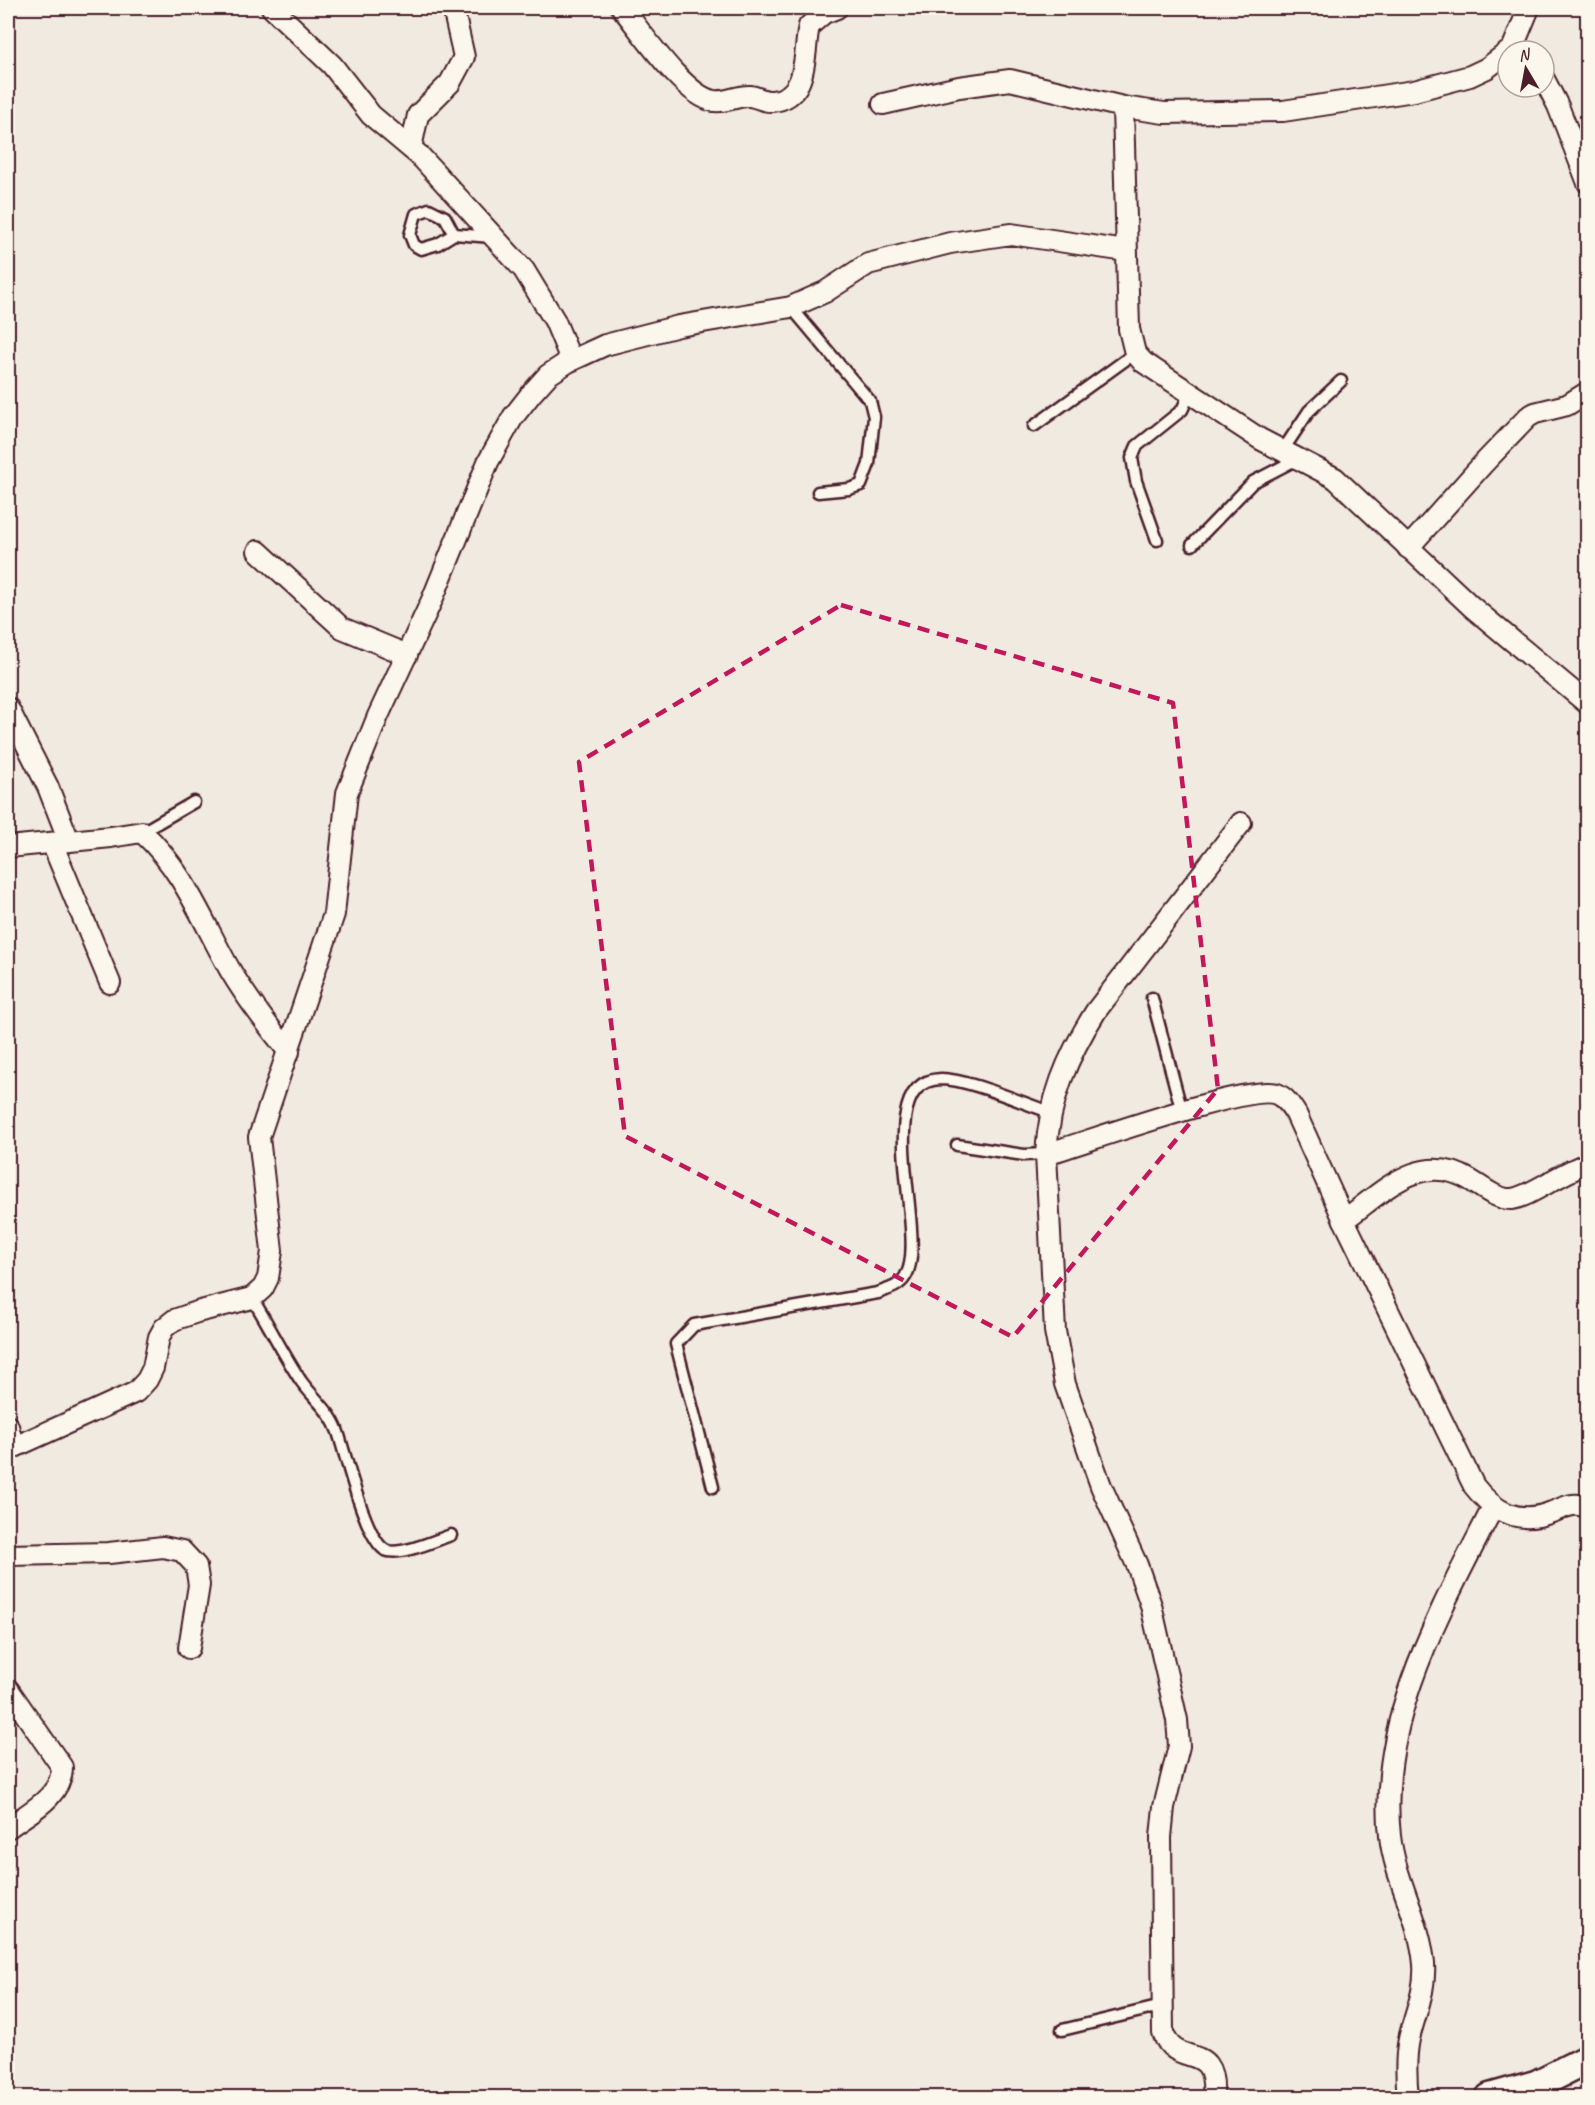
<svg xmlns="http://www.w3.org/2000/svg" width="1595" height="2105" font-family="Caveat,sans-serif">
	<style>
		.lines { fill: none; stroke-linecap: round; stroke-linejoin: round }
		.service-casing { stroke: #4a1f2b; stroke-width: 15 }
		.minor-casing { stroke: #4a1f2b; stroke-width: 24 }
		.secondary-casing { stroke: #4a1f2b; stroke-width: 33 }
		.service { stroke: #fbf7ec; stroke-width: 10 }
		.minor { stroke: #fbf7ec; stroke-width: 20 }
		.secondary { stroke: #fbf7ec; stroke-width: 28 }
		.marked { fill: none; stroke: #c2185b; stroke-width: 4.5; stroke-dasharray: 12 8; stroke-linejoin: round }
	</style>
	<rect width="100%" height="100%" fill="#f0eae0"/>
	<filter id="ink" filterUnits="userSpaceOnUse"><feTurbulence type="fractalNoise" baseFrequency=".0167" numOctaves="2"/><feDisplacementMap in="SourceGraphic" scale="12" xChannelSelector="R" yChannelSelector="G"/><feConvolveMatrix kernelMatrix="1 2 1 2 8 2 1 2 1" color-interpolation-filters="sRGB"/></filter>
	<g filter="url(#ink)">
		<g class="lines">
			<defs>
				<g id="service">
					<path d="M454,234L445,217L429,209L416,214L410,235L414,245L421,249L438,244L454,234L492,237"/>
					<path d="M791,307L870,401L874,417L869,464L861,485L849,489L818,492"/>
					<path d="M1034,426L1135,353"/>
					<path d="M1283,450L1309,411L1341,381"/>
					<path d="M1157,540L1136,481L1132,458L1137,446L1182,410L1190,393"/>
					<path d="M1192,545L1253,482L1299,458"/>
					<path d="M142,832L194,802"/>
					<path d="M1152,998L1182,1112"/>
					<path d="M957,1145L1024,1155L1046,1154"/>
					<path d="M252,1298C269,1325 283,1354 301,1381C313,1398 331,1411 338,1432C346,1456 365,1538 385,1550C399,1557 436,1540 451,1535"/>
					<path d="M713,1487L676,1344L694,1325L878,1293C888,1289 899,1287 905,1277C931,1239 867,1081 941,1079C968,1079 1022,1103 1050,1112"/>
					<path d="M1062,2030L1162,2006"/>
				</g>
				<g id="minor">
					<path d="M272,8L332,65L371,115L420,156L524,270L555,321L571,360"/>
					<path d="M622,8C641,31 685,97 714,101C726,103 738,95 750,96C758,97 764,102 772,101C810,98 803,52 809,26L824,13L837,8"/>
					<path d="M1513,47L1529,8"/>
					<path d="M1544,79L1558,106L1588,183"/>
					<path d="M883,104L959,87L1010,80L1123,107L1164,113L1283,111L1414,91L1470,76L1487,68L1508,52"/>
					<path d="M1123,107L1129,329L1135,353L1143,362L1260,439L1335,478L1472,607L1588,704"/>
					<path d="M411,148L418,115L450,83L464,57L453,8"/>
					<path d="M1408,548L1483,464L1528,417L1535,413L1567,405L1588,392"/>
					<path d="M258,551L342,628L407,655"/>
					<path d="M8,708L48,787L69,841"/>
					<path d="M52,843L110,983"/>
					<path d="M8,847L111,837L142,832C183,869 203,922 230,970C247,999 268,1026 289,1052"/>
					<path d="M1046,1154C1049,1100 1067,1057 1096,1011L1241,823"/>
					<path d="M1344,1220C1383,1192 1420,1150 1470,1180C1482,1187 1497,1200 1512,1199C1530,1197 1563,1171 1587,1164"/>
					<path d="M8,1426L13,1445"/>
					<path d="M8,1450L136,1392L147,1380L153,1368L159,1337L164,1328L174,1320L197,1312L252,1298L263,1288L268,1278L272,1251L259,1137L334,914L347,793L378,716L432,600L488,462L513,417L531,394L548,375L568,362L605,345L679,326L791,307L825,292L868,264L950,243L1011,234L1126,251"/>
					<path d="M8,1555L109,1553L163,1547L182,1551L196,1566L199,1585L189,1648"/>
					<path d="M8,1689L62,1767C62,1797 29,1812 8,1828"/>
					<path d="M1213,2098C1217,2037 1177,2071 1163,2033L1161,1837L1164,1807L1179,1746L1177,1720L1151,1605L1137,1565L1101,1486L1065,1384L1055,1331L1046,1154C1084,1143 1250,1083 1277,1094C1286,1098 1291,1106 1296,1114L1344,1220L1474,1486C1495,1513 1519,1525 1552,1512C1566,1507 1574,1501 1588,1508"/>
					<path d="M1408,2098C1406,2078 1405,2058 1409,2039C1415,2013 1426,1991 1424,1964C1420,1919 1395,1880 1390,1836C1377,1719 1442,1608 1493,1507"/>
				</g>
				<path id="secondary" d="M1490,2098L1536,2085L1588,2059"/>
			</defs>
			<use href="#service" class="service-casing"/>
			<use href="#minor" class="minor-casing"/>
			<use href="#secondary" class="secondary-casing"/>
			<use href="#service" class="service"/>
			<use href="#minor" class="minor"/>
			<use href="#secondary" class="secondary"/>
		</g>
	</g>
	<path class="marked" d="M841,605L1173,703L1218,1089L1013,1337L625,1136L579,762Z"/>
	<rect width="1595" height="2105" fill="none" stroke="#fbf7ec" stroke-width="30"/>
	<rect x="15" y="15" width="1565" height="2075" fill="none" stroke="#4a1f2b" stroke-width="2" filter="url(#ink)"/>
	<g transform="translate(1526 69) rotate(350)"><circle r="28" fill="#fbf7ec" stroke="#b4a19f" stroke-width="1.5"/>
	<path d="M0-4.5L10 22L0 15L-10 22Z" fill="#4a1f2b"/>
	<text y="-9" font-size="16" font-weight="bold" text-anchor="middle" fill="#4a1f2b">N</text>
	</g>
</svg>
